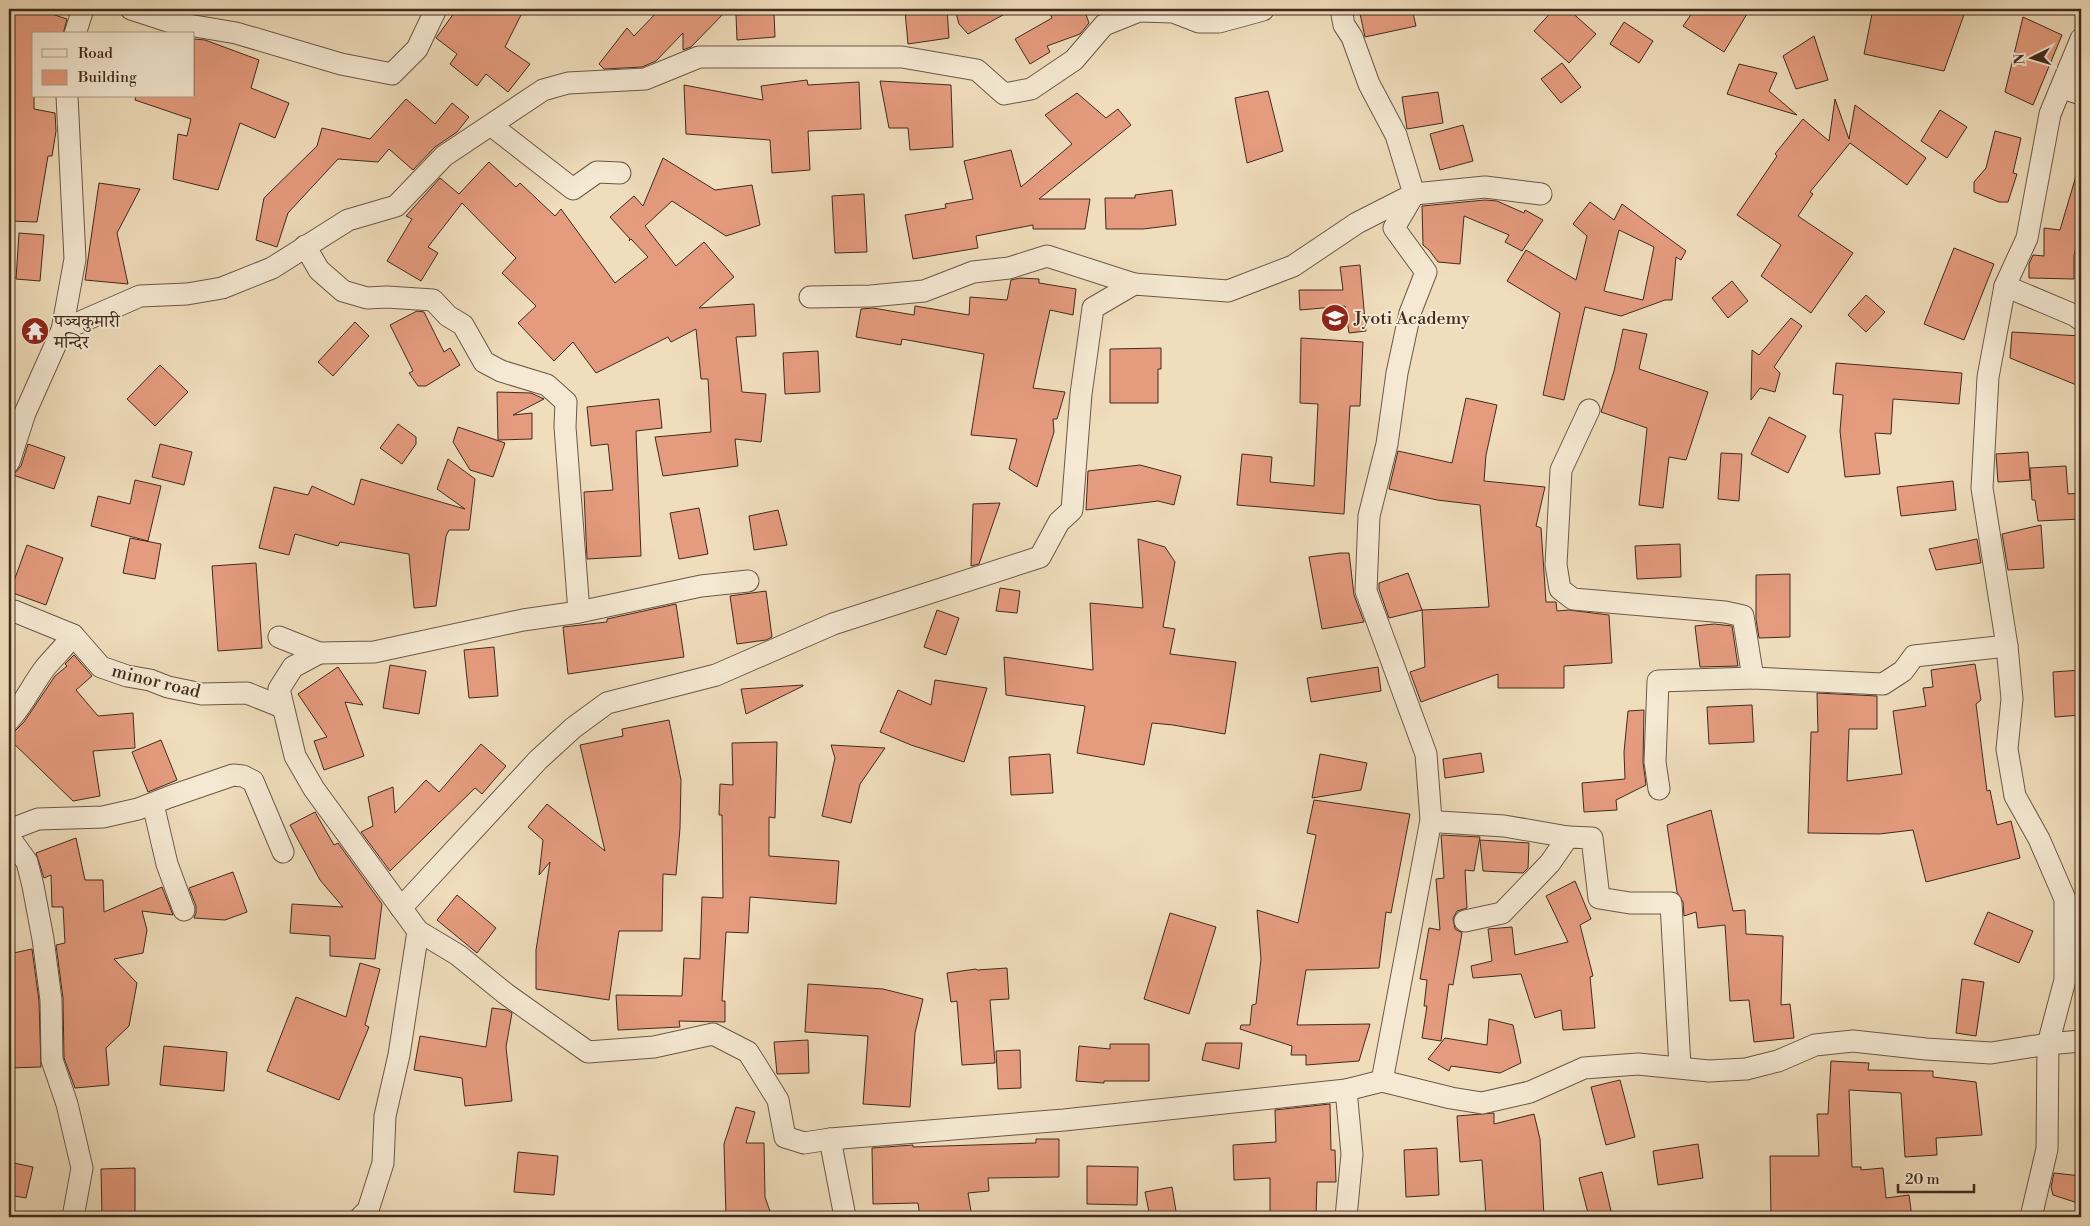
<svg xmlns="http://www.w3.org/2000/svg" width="2090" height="1226" font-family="'Libre Bodoni','Noto Serif Devanagari',serif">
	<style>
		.building { fill: #e59b7e; stroke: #402b1e; fill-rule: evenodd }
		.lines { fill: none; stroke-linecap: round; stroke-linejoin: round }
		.minor-casing { stroke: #6c5846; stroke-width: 23 }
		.minor { stroke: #f5e9d3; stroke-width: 21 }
		.labels { text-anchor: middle; stroke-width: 4; stroke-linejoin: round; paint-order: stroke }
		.poi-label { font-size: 18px; fill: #402b1e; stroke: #f5e9d3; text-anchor: start }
		.street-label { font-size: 18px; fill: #402b1e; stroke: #f5e9d3 }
	</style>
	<rect width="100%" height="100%" fill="#f0ddbc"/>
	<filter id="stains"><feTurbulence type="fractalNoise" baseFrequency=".004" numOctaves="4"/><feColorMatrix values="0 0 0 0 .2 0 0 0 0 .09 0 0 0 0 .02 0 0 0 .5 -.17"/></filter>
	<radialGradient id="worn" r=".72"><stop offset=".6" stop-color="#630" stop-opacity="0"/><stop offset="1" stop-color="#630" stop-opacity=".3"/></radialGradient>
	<g class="building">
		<path d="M9,9H37L67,19L63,34H34V109L55,113L56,131L52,156H48L37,222L9,221Z"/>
		<path d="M457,9H524L505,47L530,64L508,92L486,74L477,86L450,64L457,54L436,38Z"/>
		<path d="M660,9H728L691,47L683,50V33L656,61L642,67L604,69L599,64L627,28L634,36Z"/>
		<path d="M921,9H947L949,38L908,44L905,11Z"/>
		<path d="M955,9H1014L968,34L959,24Z"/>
		<path d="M1048,9H1084L1089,23L1080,34L1047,46L1050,52L1030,64L1015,39L1052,18Z"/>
		<path d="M1359,9H1412L1416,26L1365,37Z"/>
		<path d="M1554,9H1568L1596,34L1569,63L1534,31Z"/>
		<path d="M1695,9H1750L1724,52L1683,26Z"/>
		<path d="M1873,9H1966L1944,71L1864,54Z"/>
		<path d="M774,13L775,37L737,40L736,15Z"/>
		<path d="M2023,17L2062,35L2033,105L2005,92Z"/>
		<path d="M1624,22L1653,41L1639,63L1610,44Z"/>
		<path d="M1814,36L1828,80L1796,89L1783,56Z"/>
		<path d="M194,39L205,40L259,60L251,88L289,103L275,138L240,123L218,190L173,179L178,134L187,136L191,119L135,100L136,96H194Z"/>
		<path d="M1562,63L1581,87L1561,103L1541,79Z"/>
		<path d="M1739,64L1777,73L1769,91L1797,115L1727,94Z"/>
		<path d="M807,80L808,85L859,82L861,129L808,131L810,170L772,173L770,140L686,134L684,85L763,100L761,86Z"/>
		<path d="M880,81L951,85L953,147L910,150L908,128H889Z"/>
		<path d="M1268,91L1283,151L1247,163L1235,98Z"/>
		<path d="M1438,92L1443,123L1407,129L1402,97Z"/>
		<path d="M1077,93L1106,118L1118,109L1131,125L1039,199H1090L1085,229H1033V225L976,236L978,248L913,259L905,215L946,208L945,204L973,199L964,161L1011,150L1021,187L1072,144L1045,115Z"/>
		<path d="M406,99L435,124L452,103L469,117L457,132L435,147L413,170L389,149L378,162L338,159L288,213L277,247L256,240L264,198L317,146L322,128L370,139Z"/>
		<path d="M1835,99L1849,139L1855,105L1926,158L1907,185L1850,143L1810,192L1813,194L1798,216L1853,253L1811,313L1761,276L1781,245L1737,215L1777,156L1775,154L1803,119L1829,141Z"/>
		<path d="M1940,110L1967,127L1947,158L1921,141Z"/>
		<path d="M1463,125L1473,161L1440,170L1430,134Z"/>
		<path d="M1995,131L2021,138L2013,173L2017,174L2008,202H1999L1974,192V182L1986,168Z"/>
		<path d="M663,158L715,190L752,185L760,225L726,236L672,201L645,226L676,266L704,242L734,277L699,308L754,304L756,336L736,337L742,392L766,394L761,442L735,439L738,466L663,476L655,437L711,432L708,379H701L696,329L671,342L668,337L596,373L573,342L554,361L518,323L536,306L502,273L516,258L462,203L428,247L438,253L421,281L387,261L412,219L406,216L440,178L459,194L489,162L516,187L520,183L555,216L561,209L615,283L648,257L631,239L629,241L630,239L610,217L634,196L643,206Z"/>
		<path d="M2076,176H2081V225L2074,256V279L2029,278V264L2033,255L2044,256V228L2060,230Z"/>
		<path d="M99,183L140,189L117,233L128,284L85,280Z"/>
		<path d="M1172,190L1176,225L1143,229H1106L1105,198H1135V195Z"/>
		<path d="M864,194L867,252L835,253L832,196Z"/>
		<path d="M1485,200L1497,201L1524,213L1525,210L1543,220L1522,251L1505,242L1509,235L1464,216L1460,264L1438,262L1429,250L1423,245L1422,206Z"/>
		<path d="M1590,202L1614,220L1622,204L1686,251L1681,260L1676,257L1672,300H1665L1621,316L1585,307L1564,400L1543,395L1560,313L1507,281L1526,250L1576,280L1587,236L1573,224ZM1619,230L1654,247L1643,300L1604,291Z"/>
		<path d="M19,233L44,235L40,281L16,279Z"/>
		<path d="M1954,248L1994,264L1964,340L1924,324Z"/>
		<path d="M1360,265L1366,331L1349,333L1345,306L1300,310L1299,290H1343L1340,267Z"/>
		<path d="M1020,278L1039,279V283L1076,289L1073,315L1050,310L1033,388L1065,392L1057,419H1053L1054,432L1037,487L1009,469L1017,439L971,435L984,354L902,339L901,345L856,337L861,309L873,308L914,315L915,306L969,315L970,297L1007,300L1011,280Z"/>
		<path d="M1732,281L1748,301L1728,318L1712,298Z"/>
		<path d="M1866,295L1885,312L1866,332L1848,315Z"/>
		<path d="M417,311L424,312L444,352L450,348L460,365L426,386H418L409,373L413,371L390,325Z"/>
		<path d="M1791,318L1802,326L1774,367L1780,373L1775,392L1760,388L1751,400L1752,350L1759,355Z"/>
		<path d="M355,322L369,336L333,376L318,362Z"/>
		<path d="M1623,329L1647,334L1639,369L1708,392L1686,460L1669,457L1663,508L1639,505L1647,428L1601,412L1614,371Z"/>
		<path d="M2012,332L2081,336L2079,386L2010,358Z"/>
		<path d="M1301,338L1363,342L1360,406H1350L1344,514L1237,505L1242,454L1272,457L1270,482L1314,486L1318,404L1300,403Z"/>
		<path d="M1161,348V369H1158V403H1110V349Z"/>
		<path d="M818,351L820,392L785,394L783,353Z"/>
		<path d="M1836,363L1962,373L1959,404L1893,399L1891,434L1875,433L1880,474L1845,477L1840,431L1843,395L1833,394Z"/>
		<path d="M160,365L188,392L155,426L127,399Z"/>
		<path d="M497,392L531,393L544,399L513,415L532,413V439L498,440Z"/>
		<path d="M1466,398L1497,405L1486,455L1484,481L1545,487L1536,526L1541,528L1546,602H1556L1557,611L1569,610L1609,615L1612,663L1564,666V688H1498V674L1421,702L1410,672L1425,667L1422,610L1389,618L1379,589V583L1408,573L1422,610L1489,607L1480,505L1437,500L1389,489L1398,451L1452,463Z"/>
		<path d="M659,399L662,428L636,431L641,556L587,559L584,492L613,490L608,444L591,446L587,407Z"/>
		<path d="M1769,417L1806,436L1788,473L1751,454Z"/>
		<path d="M398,424L416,437V444L402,464L380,448Z"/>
		<path d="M458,427L505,443L493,477L470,470L453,442Z"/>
		<path d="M28,444L65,457L54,489L13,475L21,466Z"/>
		<path d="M160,444L192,452L184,485L152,477Z"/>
		<path d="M2028,452L2030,480L1998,482L1996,454Z"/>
		<path d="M1721,453L1742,454L1739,501L1718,499Z"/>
		<path d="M448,459L475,479L469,530H449L446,536L436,606L414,608L409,554L340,542L338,546L295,534L289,555L259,548L274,487L308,495L312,486L354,505L361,479L465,509L437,489Z"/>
		<path d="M1140,465L1181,476L1174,505L1158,501L1086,510L1088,471Z"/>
		<path d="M2066,466L2068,494L2081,493V519L2038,521L2035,500H2032L2030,468Z"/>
		<path d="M135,480L161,486L148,541L91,526L98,496L130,504Z"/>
		<path d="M1953,481L1956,510L1901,516L1897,487Z"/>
		<path d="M1000,503L979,564L971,566L973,504Z"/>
		<path d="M699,508L708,554L679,559L670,513Z"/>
		<path d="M778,510L787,545L754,550L749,516Z"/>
		<path d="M2041,525L2044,568L2008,570L2002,534Z"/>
		<path d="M130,538L161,544L155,579L123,573Z"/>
		<path d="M1138,539L1165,547L1175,562L1163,627L1175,629L1170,654L1236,662L1225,734L1173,725L1152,723L1144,765L1077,753L1085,706L1006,695L1004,657L1093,670L1090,603L1143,608Z"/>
		<path d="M1977,539L1981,563L1936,570L1929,549Z"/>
		<path d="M1680,544L1681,577L1637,579L1635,546Z"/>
		<path d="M27,545L63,558L46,605L10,592Z"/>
		<path d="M1340,553H1349L1354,595L1364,622L1322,629L1309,557Z"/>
		<path d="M256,563L262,648L218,651L212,566Z"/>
		<path d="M1790,574V637L1759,638L1756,619V575Z"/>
		<path d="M1000,588L1020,591L1017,613L996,611Z"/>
		<path d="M766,591L772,637L766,640L737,644L730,596Z"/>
		<path d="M676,604L684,657L568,674L563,627L607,622V619Z"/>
		<path d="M937,610L959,618L946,655L924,647Z"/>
		<path d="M1714,624L1732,626L1738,666L1700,667L1695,626Z"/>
		<path d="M494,647L498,696L469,698L464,650Z"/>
		<path d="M74,655L92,676L76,690L98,716L133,713L135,748L93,751L100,796L73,801L9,739V732H14L24,722L55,676L67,666L65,664Z"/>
		<path d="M1975,664L1981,700L1976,704L1987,791L1990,790L1997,825L2011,821L2020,858L1926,882L1913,830L1879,834L1808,833L1811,732H1818L1817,693L1877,696V729H1849L1847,781L1902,774L1893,711L1926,706L1923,688L1933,687L1931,670Z"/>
		<path d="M390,665L426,671L419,714L383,708Z"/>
		<path d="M338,667L363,705L345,702L364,756L324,770L314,741L327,737L298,694Z"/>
		<path d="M1378,667L1381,691L1311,702L1307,678Z"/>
		<path d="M2081,670V715L2055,717L2053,672Z"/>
		<path d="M935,680L987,688L964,762L911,745L880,732L898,690L931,705Z"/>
		<path d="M803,685V686L746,714L741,689Z"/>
		<path d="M1752,705L1754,742L1709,744L1707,707Z"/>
		<path d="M1644,710L1643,762L1646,785L1616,800L1617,810L1584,812L1582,783L1625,779L1624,752L1628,711Z"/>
		<path d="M669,720L681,780L680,828L676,875L663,874L662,931H619L609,1000L536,989V950L550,862L539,875L543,840L528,827L547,804L605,851L580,745L623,736L622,729Z"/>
		<path d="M161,740L177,780L148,792L132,752Z"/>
		<path d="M777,742L775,818L769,817V856L839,861L836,904L750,897L748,933L726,932L722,1001H725V1022L679,1021L680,1027L618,1030L616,995L682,996L684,958L700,959L702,897L723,898L722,815H719L720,784L733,785L732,743Z"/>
		<path d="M481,744L506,766L482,794L475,788L390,871L361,832L373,826L368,797L393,787L395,813L426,780L439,792Z"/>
		<path d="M831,745L885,748L860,784L851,823L822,816L835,758Z"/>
		<path d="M1481,753L1484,772L1445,778L1443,759Z"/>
		<path d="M1050,754L1053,793L1011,795L1009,757Z"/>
		<path d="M1320,754L1367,763L1361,790L1312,798Z"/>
		<path d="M1314,800L1410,814L1391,913L1386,912L1379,968L1306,970L1297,1025L1370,1024L1359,1061L1306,1065V1055H1291L1292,1046L1240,1029L1241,1025H1250L1252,1005L1256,1004L1261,959L1257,910L1298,923L1316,835L1307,833Z"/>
		<path d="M1711,810L1733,911L1745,910L1746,934L1783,936L1781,1005L1790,1004L1794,1038L1754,1042L1749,1000L1730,1001L1725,925L1698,928L1696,912L1684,916L1683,902L1677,892L1667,825Z"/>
		<path d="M315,812L334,845L338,843L382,904L375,959L330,956V936L290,933L292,904L343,907L320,880L290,825Z"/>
		<path d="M1441,835L1480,837L1474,871L1465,870L1467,908L1457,911L1453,918L1455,929L1462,933L1453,985L1449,984L1441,1041L1422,1038L1427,1006H1424L1427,980L1420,979L1429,928L1440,930L1436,879L1444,878Z"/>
		<path d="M76,838L85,880H103L104,912L162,887L173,915L142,911L147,930L143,953L114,959L137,983L129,1026L106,1048L109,1085L75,1088L64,1058L63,998L56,945L65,943L63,907H52L51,875L44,878L36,853Z"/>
		<path d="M1480,840L1529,843L1528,868L1523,873L1483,871Z"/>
		<path d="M233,872L247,912L225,920L194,918L196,913V906L189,888Z"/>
		<path d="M1575,881L1591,919L1580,925L1593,976L1590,977L1595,1028L1563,1030L1561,1010L1535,1018L1521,974L1473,978L1471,966L1492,961L1488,929L1512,927L1515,955L1568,942L1546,896Z"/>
		<path d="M457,895L496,928L477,953L437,920Z"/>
		<path d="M1988,912L2033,931L2019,963L1974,944Z"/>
		<path d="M1170,913L1216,927L1189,1014L1144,999Z"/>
		<path d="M32,949L39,1001L41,1067L9,1068V993H14L9,966V954Z"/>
		<path d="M360,963L380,969L365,1025L369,1027L339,1100L267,1071L296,997L346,1017Z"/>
		<path d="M1007,968L1009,999L990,1000L995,1063L962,1065L957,1001L951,1002L947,973L976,969L977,970Z"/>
		<path d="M1962,979L1984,982L1976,1036L1956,1033Z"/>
		<path d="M808,984L883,989L923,999L915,1033L910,1107L863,1104L868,1036L805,1032Z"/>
		<path d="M492,1008L507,1010L512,1013L506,1047L512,1101L465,1106L462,1078L414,1070L420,1036L486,1047Z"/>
		<path d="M1489,1019L1513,1025L1521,1063L1500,1073L1451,1066L1449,1071L1428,1059L1445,1038L1487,1045Z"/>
		<path d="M808,1040L809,1073L777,1074L774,1042Z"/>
		<path d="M1206,1043H1242L1239,1069L1202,1060Z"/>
		<path d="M1110,1044H1149V1081H1104V1083L1076,1081L1079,1046L1110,1049Z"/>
		<path d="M164,1046L227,1052L224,1091L160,1085Z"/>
		<path d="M1020,1050L1021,1088L998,1089L996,1051Z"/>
		<path d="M1831,1061L1869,1063L1868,1070L1933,1071V1077L1976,1082L1982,1135L1936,1138L1937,1155L1905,1157L1901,1093L1849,1090L1852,1167H1861V1170L1883,1168L1886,1198L1909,1195L1912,1217H1771L1770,1156H1819L1817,1114H1828Z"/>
		<path d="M1620,1080L1635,1137L1606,1145L1591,1087Z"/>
		<path d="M1330,1104L1331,1150H1335L1336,1182H1317L1316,1217H1270V1178L1234,1180L1233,1145L1276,1142L1275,1110Z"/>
		<path d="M736,1107L755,1112L746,1143H764L765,1197L772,1217H726L724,1144Z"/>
		<path d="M1494,1113V1124L1534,1114L1540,1139L1544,1217H1486L1482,1160L1460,1162L1457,1116Z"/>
		<path d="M1036,1139H1059V1177L988,1178L989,1191L968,1193L972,1217H920L918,1203L873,1204L872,1148L913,1145V1147L1036,1143Z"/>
		<path d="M1698,1144L1703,1178L1658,1185L1653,1151Z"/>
		<path d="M1437,1148L1439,1195L1406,1197L1404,1150Z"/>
		<path d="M518,1152L558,1156L554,1195L514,1192Z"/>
		<path d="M9,1162L33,1167L26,1198L9,1195Z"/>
		<path d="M1087,1166L1138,1167L1137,1205L1087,1204Z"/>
		<path d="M135,1168V1217H102L101,1169Z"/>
		<path d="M1602,1172L1611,1211L1589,1217L1579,1178Z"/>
		<path d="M2054,1173L2081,1176V1204L2053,1195L2051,1187Z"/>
		<path d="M1172,1187L1177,1217H1150L1145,1192Z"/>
	</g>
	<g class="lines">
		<defs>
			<g id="minor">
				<path d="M131,9L171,22L236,33L341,64L392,74L417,49L436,9"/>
				<path d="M1341,9L1344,25L1352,37L1369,84L1396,135L1414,194L1394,228L1426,272L1410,313L1397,373L1387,444L1369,516L1366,591L1426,754L1431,820L1382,1081"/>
				<path d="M75,34L83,9"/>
				<path d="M2063,88L2081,94"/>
				<path d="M492,126L573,189L597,172L620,173"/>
				<path d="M305,246L319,270L343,291L367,298L387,297L433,300L448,316L463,325L484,362L501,371L547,385L566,402L565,427L579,612"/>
				<path d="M2005,286L2074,315L2081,320"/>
				<path d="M810,297L871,296L924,291L973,272L1009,268L1047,256L1134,284"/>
				<path d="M62,330L140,296L187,294L222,288L272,268L348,220L396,206L444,156L543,90L568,83L645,79L699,57H902L977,70L1004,94L1031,89L1074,60L1104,25L1139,11L1173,12L1199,22H1219L1263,10"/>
				<path d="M1589,410L1561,470L1556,565L1560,589L1573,599L1725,612L1743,616L1753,678L1883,684L1903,671L1914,656L2007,646"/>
				<path d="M9,462L25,413L62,330L75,259L67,96"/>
				<path d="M73,635L14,611L73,635L101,667L127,676L150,680L168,687L202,694L247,693L282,707"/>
				<path d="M279,637L319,653L374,652L523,620L579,612L701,586L748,581"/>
				<path d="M319,653L293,667L279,689L295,756L314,789L418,931L458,955L506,994L588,1052L654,1047L713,1034L748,1052L778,1100L785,1137L804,1143L830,1139L1064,1120L1346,1090L1382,1081L1451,1098L1482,1103L1530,1092L1584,1068L1638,1064L1709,1071L1746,1069L1778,1061L1815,1045L1853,1041L1926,1049L1991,1053L2048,1044L2081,1041"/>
				<path d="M9,720C24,704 32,685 45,668C54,657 65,647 73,635"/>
				<path d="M1659,789L1655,762L1658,681L1753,678"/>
				<path d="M153,804L167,864L184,910"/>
				<path d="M1431,820L1440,822L1504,826L1568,837"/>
				<path d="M9,830L38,819L103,817L138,809L169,797L233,775L243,776L253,781L283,852"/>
				<path d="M9,837L27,862L33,886L43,939L51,1000L52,1060L67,1104L82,1168L73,1217"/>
				<path d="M401,908L538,760L573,728L607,703L716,675L833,624L1040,557L1059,522L1072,510L1081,394L1093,308L1134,284L1228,291L1293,266L1357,223L1414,194L1485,187L1541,194"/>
				<path d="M1465,921L1502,913L1550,863L1568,837L1592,838L1599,898L1630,903H1671L1680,1067"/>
				<path d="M1346,1090L1352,1154L1346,1217"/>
				<path d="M830,1139L845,1217"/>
				<path d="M361,1217L368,1210L383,1163L385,1116L399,1055L418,931"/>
				<path d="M2031,1217L2047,1149L2048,1044L2065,980V899L2039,839L2015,796L2007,749L2012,699L2007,646L1982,488L1988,377L2005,286L2027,238L2050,114L2081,39"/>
			</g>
		</defs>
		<use href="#minor" class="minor-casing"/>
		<use href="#minor" class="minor"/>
	</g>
	<defs>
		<symbol id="school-disc" viewBox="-11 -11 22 22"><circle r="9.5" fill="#8f2418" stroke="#f5e9d3"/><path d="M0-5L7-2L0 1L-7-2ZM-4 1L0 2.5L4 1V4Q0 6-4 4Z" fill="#fff"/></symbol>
		<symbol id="temple-disc" viewBox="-11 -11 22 22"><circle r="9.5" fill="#8f2418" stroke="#f5e9d3"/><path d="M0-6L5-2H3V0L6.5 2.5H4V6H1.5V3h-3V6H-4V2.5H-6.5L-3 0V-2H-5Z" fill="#fff"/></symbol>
	</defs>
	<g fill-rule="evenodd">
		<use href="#school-disc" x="1319" y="302" width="32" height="32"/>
		<use href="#temple-disc" x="19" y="315" width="32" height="32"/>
	</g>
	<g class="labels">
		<g class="poi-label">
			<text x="1354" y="324">Jyoti Academy</text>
			<text x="54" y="327">पञ्चकुमारी<tspan x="54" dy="21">मन्दिर</tspan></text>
		</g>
		<g class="street-label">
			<text transform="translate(156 681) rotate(14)" y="6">minor road</text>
		</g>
	</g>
	<rect width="2090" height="1226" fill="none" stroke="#f0ddbc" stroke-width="30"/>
	<rect x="10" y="10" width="2070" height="1206" fill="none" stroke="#402b1e" stroke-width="2.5"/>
	<rect x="15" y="15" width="2060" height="1196" fill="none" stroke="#402b1e"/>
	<rect x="32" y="32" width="162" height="65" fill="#f5e9d3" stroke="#ad9d8b"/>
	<rect x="42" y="49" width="25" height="8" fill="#f5e9d3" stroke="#ad9d8b"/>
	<text x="78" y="58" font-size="15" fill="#402b1e">Road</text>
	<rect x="42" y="70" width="25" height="15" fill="#e59b7e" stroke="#ad9d8b"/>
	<text x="78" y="82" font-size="15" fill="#402b1e">Building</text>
	<g transform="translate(2032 58) rotate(265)" stroke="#f5e9d3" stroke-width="4" paint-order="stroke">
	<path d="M0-4L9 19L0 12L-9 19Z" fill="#402b1e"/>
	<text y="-8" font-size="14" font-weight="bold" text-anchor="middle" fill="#402b1e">N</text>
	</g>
	<path d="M1898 1184v8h76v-8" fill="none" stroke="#402b1e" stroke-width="2.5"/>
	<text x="1905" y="1184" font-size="15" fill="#402b1e" stroke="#f5e9d3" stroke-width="4" paint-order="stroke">20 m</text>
	<rect width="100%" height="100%" filter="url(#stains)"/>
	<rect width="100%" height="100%" fill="url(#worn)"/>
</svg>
